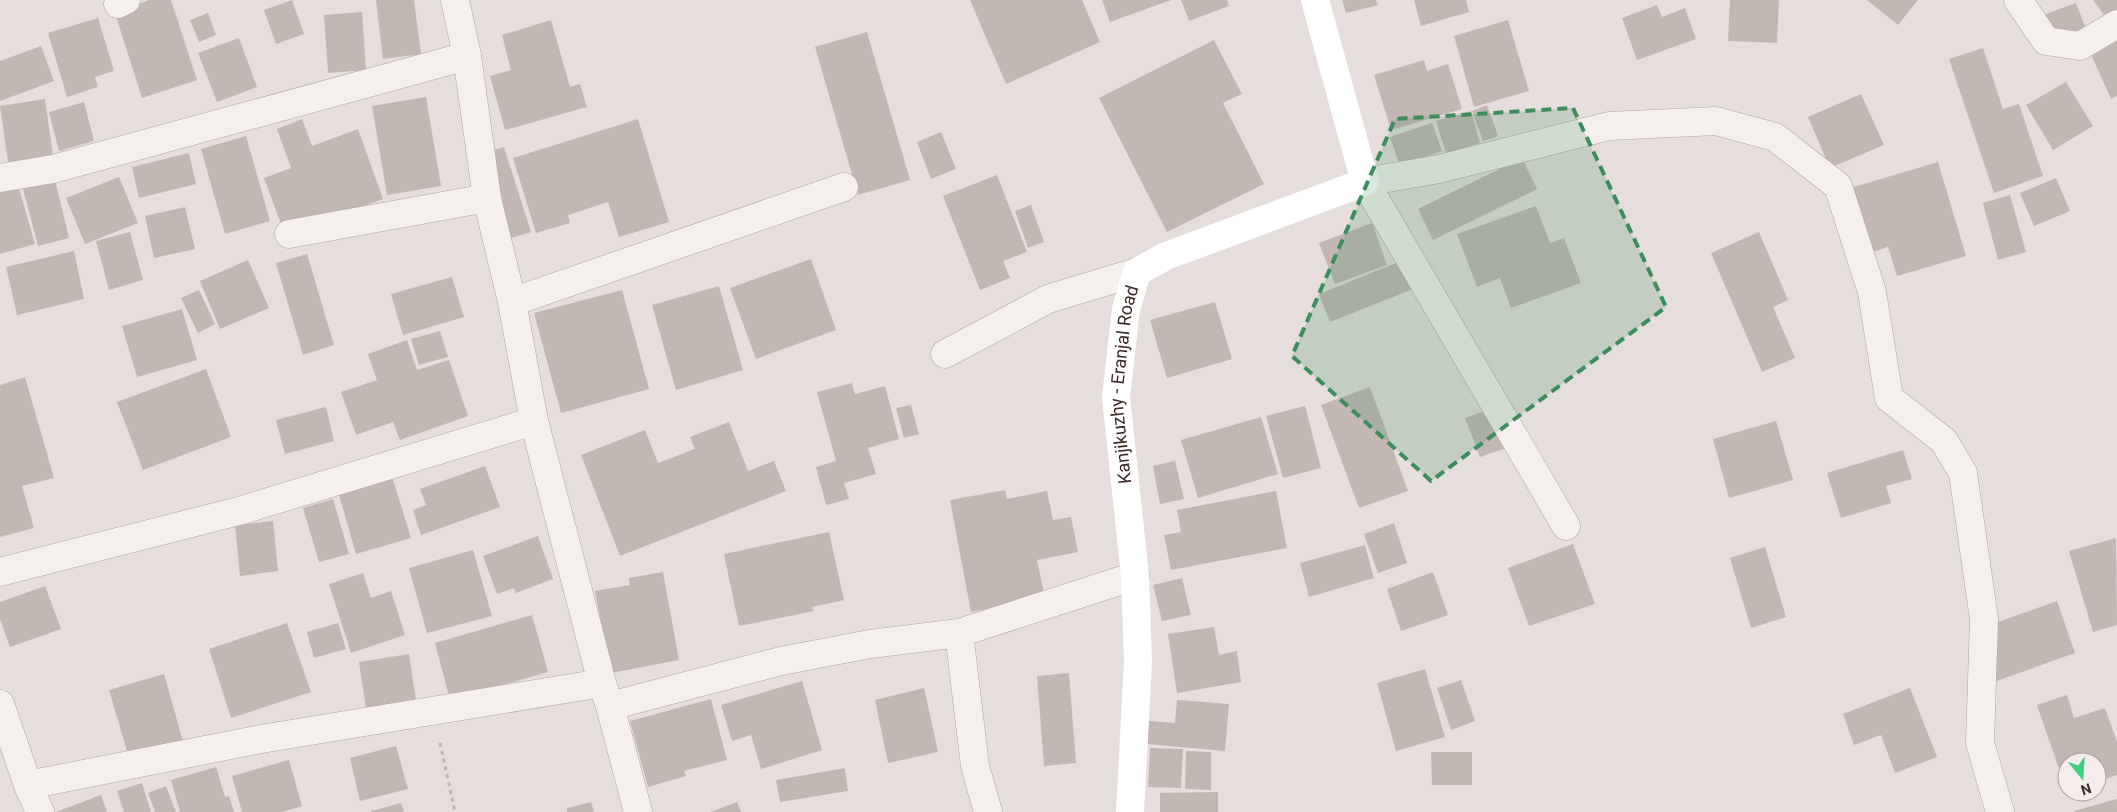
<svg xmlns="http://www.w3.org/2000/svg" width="2117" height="812" font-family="Roboto,sans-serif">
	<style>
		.building { fill: #c3b7b3 }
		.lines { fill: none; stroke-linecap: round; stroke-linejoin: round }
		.minor-casing { stroke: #b0a5a1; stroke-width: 29 }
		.path { stroke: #beb5b2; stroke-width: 3; stroke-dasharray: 4 4; stroke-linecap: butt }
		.minor { stroke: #f5f0ee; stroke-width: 28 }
		.secondary { stroke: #fff; stroke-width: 28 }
		.marked { fill: #3c8e5c; fill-opacity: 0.2; stroke: #3c8e5c; stroke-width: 4; stroke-dasharray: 10 6; stroke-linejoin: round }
		.labels { text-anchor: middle; stroke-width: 4; stroke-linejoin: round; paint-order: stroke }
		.street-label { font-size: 18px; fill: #3d2b25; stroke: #f4edeb }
	</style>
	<rect width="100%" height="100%" fill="#e6dedc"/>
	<g class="building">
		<path d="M149,0H171L197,80L142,98L115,13Z"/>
		<path d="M292,0L304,34L276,44L264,10Z"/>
		<path d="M376,0H414L421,54L383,59Z"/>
		<path d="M970,0H1082L1100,42L1006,84Z"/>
		<path d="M1102,0H1171L1110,22Z"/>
		<path d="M1181,0H1227L1229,6L1189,21Z"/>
		<path d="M1342,0H1376L1378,5L1346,13Z"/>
		<path d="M1414,0H1466L1469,12L1421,26Z"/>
		<path d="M1730,0H1779L1777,43L1728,41Z"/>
		<path d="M1867,0H1918L1898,25Z"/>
		<path d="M2093,0H2117V13L2108,20Z"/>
		<path d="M2076,3L2089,37L2056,50L2043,15Z"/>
		<path d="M1657,5L1662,17L1685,8L1696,39L1637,60L1622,18Z"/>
		<path d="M362,12L366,70L328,73L324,15Z"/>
		<path d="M208,13L216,35L199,42L190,20Z"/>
		<path d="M98,18L114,71L95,77L98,87L67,97L48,33Z"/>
		<path d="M551,20L570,87L580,84L587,107L505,130L490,76L511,70L502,35Z"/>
		<path d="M1508,20L1529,91L1474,107L1454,36Z"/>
		<path d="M867,32L910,180L858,195L815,47Z"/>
		<path d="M239,38L257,87L217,102L198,53Z"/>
		<path d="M1214,40L1242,94L1223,103L1264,184L1167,232L1099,98Z"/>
		<path d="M2117,40V96L2111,99L2090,52Z"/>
		<path d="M41,46L54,81L0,101V61Z"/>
		<path d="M1983,48L2003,109L2019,104L2043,176L1994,193L1949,59Z"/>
		<path d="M1424,60L1427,71L1448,64L1462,109L1391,130L1374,75Z"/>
		<path d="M2066,82L2093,126L2053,150L2026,105Z"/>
		<path d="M1861,94L1884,145L1830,168L1808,117Z"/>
		<path d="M426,97L441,186L387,195L372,106Z"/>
		<path d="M45,99L53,156L8,162L0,106Z"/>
		<path d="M84,102L94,141L59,151L49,112Z"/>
		<path d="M1487,105L1498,136L1483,141L1472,111Z"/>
		<path d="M1471,111L1480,143L1446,153L1436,121Z"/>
		<path d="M302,119L312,146L358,129L383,199L285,235L264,178L291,168L277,129Z"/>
		<path d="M638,119L669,222L619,237L608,202L568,215L570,223L536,233L513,158Z"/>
		<path d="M1432,123L1442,151L1400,166L1390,137Z"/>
		<path d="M941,132L956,169L931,179L917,142Z"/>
		<path d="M246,136L270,221L225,234L201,149Z"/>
		<path d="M504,147L531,232L511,238L484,153Z"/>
		<path d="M189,153L196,184L139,198L132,167Z"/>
		<path d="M1522,158L1537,189L1433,240L1418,209Z"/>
		<path d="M1938,162L1966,256L1897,276L1888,247L1866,254L1847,189Z"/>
		<path d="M997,175L1027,252L1003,261L1010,278L980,290L943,196Z"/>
		<path d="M119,177L138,223L85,244L66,198Z"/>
		<path d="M2056,178L2070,211L2034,226L2020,193Z"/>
		<path d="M55,180L69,238L38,246L23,189Z"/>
		<path d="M18,185L35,244L0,254V191Z"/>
		<path d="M2010,195L2026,252L1998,260L1983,203Z"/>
		<path d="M1031,205L1044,242L1028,248L1015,211Z"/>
		<path d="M1536,206L1550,243L1564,238L1581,283L1511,308L1500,278L1477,287L1457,234Z"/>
		<path d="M185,207L195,249L154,258L145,216Z"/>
		<path d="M1372,223L1387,265L1335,284L1319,243Z"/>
		<path d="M130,232L143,280L109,290L96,241Z"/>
		<path d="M1759,232L1788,300L1773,307L1795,358L1762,372L1711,253Z"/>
		<path d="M74,251L84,299L17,315L6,267Z"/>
		<path d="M307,254L334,345L303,355L276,263Z"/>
		<path d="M811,259L836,330L756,359L730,288Z"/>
		<path d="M248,260L269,308L220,329L200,281Z"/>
		<path d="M1401,261L1413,289L1330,322L1319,294Z"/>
		<path d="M452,277L464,317L403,335L391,294Z"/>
		<path d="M719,286L743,370L676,390L652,305Z"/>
		<path d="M199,290L215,324L198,333L181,298Z"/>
		<path d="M622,290L649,389L561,413L534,313Z"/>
		<path d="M1215,302L1232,359L1167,378L1150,320Z"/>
		<path d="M182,309L197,360L137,377L122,326Z"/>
		<path d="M440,331L448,357L419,365L411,339Z"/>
		<path d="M407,340L417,370L449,360L468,416L400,440L393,422L356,435L341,392L377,380L368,354Z"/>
		<path d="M206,369L231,437L143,470L117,402Z"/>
		<path d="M25,377L54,478L22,486L34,528L0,537V385Z"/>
		<path d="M852,383L855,394L885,386L899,439L868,448L876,474L844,483L849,499L826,505L816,467L836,461L817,392Z"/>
		<path d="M1370,387L1408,491L1359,508L1321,405Z"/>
		<path d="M911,405L919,434L904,438L896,408Z"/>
		<path d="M1500,405L1515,445L1480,457L1465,418Z"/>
		<path d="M1305,406L1321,468L1283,478L1266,416Z"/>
		<path d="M326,407L334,441L285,454L276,420Z"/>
		<path d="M1261,417L1278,474L1198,498L1181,440Z"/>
		<path d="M1776,421L1793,480L1729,498L1713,439Z"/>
		<path d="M729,422L748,471L774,461L786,491L620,556L581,455L645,430L658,463L695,449L690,437Z"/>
		<path d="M1903,450L1912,479L1886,486L1891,503L1841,518L1827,473Z"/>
		<path d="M1175,461L1184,499L1160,504L1153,466Z"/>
		<path d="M485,466L500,507L421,535L413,510L426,505L420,489Z"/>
		<path d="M391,473L411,538L356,554L337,488Z"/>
		<path d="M1005,490L1007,499L1047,491L1053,520L1071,517L1078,552L1037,560L1045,598L971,612L950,500Z"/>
		<path d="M1276,491L1287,548L1171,570L1164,535L1181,532L1177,510Z"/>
		<path d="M333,499L349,554L319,562L303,508Z"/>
		<path d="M273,521L278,571L240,576L235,525Z"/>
		<path d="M1394,523L1407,563L1378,573L1364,534Z"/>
		<path d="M829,532L844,600L812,607L814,611L739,626L724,554Z"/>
		<path d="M538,536L553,579L516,593L514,588L497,594L483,556Z"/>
		<path d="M2116,538L2117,625L2093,632L2069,551Z"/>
		<path d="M1573,544L1595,604L1529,626L1508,568Z"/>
		<path d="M1365,545L1374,578L1309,597L1300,563Z"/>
		<path d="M1765,547L1786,617L1751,628L1730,558Z"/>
		<path d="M473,550L492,616L427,633L409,568Z"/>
		<path d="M663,572L679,660L611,673L595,591L630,585L629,578Z"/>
		<path d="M1433,572L1448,615L1401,631L1387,589Z"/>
		<path d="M363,573L371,598L391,591L405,635L351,653L329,584Z"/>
		<path d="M1182,578L1191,615L1162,621L1153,585Z"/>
		<path d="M45,586L61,629L10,647L0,619V602Z"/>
		<path d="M2057,601L2075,653L1991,683L1973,631Z"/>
		<path d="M532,615L548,672L450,700L435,643Z"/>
		<path d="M287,623L311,692L231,718L209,649Z"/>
		<path d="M338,623L346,649L314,658L307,632Z"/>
		<path d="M1214,627L1219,655L1237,651L1241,682L1177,693L1168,634Z"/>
		<path d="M409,654L417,707L367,715L359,662Z"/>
		<path d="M1425,669L1445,737L1396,751L1377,683Z"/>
		<path d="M1069,673L1076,763L1044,766L1037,676Z"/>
		<path d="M164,674L184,745L130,761L109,690Z"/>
		<path d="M1461,680L1475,721L1451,730L1437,688Z"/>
		<path d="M802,681L822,750L761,769L751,735L732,741L721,705Z"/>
		<path d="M924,688L938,752L888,763L875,700Z"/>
		<path d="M1910,688L1937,757L1895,773L1881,735L1854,745L1843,714Z"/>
		<path d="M2067,695L2074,718L2105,708L2117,742V775L2097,782V762H2067V792L2037,705Z"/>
		<path d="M711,699L727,760L684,771L686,776L648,787L630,721Z"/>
		<path d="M1177,700L1229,704L1225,751L1147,744L1149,721L1175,723Z"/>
		<path d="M396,746L408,789L360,801L350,758Z"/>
		<path d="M1150,748L1183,749L1181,788L1148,787Z"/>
		<path d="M1186,751L1211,752V790L1185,789Z"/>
		<path d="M1431,752H1472V785H1432Z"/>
		<path d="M289,760L302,806L282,812H242L232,776Z"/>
		<path d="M216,767L225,797L229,796L234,812H180L171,780Z"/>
		<path d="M845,768L848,791L780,802L776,780Z"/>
		<path d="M142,783L151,812H124L117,791Z"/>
		<path d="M166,786L176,812H155L148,793Z"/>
		<path d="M1218,792V812H1160V793Z"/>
		<path d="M101,795L107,812H56Z"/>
		<path d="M2117,799V812H2074V811Z"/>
		<path d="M591,802L594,812H567V808Z"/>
		<path d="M737,802L741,812H710Z"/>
		<path d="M401,803L404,812H371V811Z"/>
	</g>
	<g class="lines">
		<defs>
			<g id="minor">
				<path d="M455,0L467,56L487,198L512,302L534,421L602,683L610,706L638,812"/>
				<path d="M2018,0L2046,41L2080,46L2117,24"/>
				<path d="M118,4L126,0"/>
				<path d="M0,178L53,169L467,56"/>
				<path d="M289,234L487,198"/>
				<path d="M512,302L844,187"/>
				<path d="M945,354L1048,299L1137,272"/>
				<path d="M1566,526L1365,182L1439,169L1609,126L1716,121L1775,137L1838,186L1872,292L1889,398L1944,441L1963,473L1984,619L1980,743L2000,812"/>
				<path d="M0,572L239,511L534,421"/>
				<path d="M959,633L975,766L988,812"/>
				<path d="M0,704L28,785L40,812"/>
				<path d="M610,706L781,661L870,644L959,633L1135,576"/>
				<path d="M28,785L261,739L602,683"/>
			</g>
		</defs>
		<use href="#minor" class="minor-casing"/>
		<path class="path" d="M440,743L455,812"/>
		<use href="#minor" class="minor"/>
		<path class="secondary" id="s1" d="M1130,812L1138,662L1135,576L1116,397L1126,309L1137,272L1166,256L1365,182L1315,0"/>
	</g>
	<path class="marked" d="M1573,108L1666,307L1431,481L1292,356L1395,119Z"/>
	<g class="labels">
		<g class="street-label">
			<text dy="6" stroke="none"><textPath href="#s1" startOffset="429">Kanjikuzhy - Eranjal Road</textPath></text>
		</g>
	</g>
	<g transform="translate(2082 777) rotate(162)"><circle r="24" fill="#f4edeb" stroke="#ab9f9c"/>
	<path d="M0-4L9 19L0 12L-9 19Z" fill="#3cd081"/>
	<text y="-8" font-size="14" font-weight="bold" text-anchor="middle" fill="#3d2b25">N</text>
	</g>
</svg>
